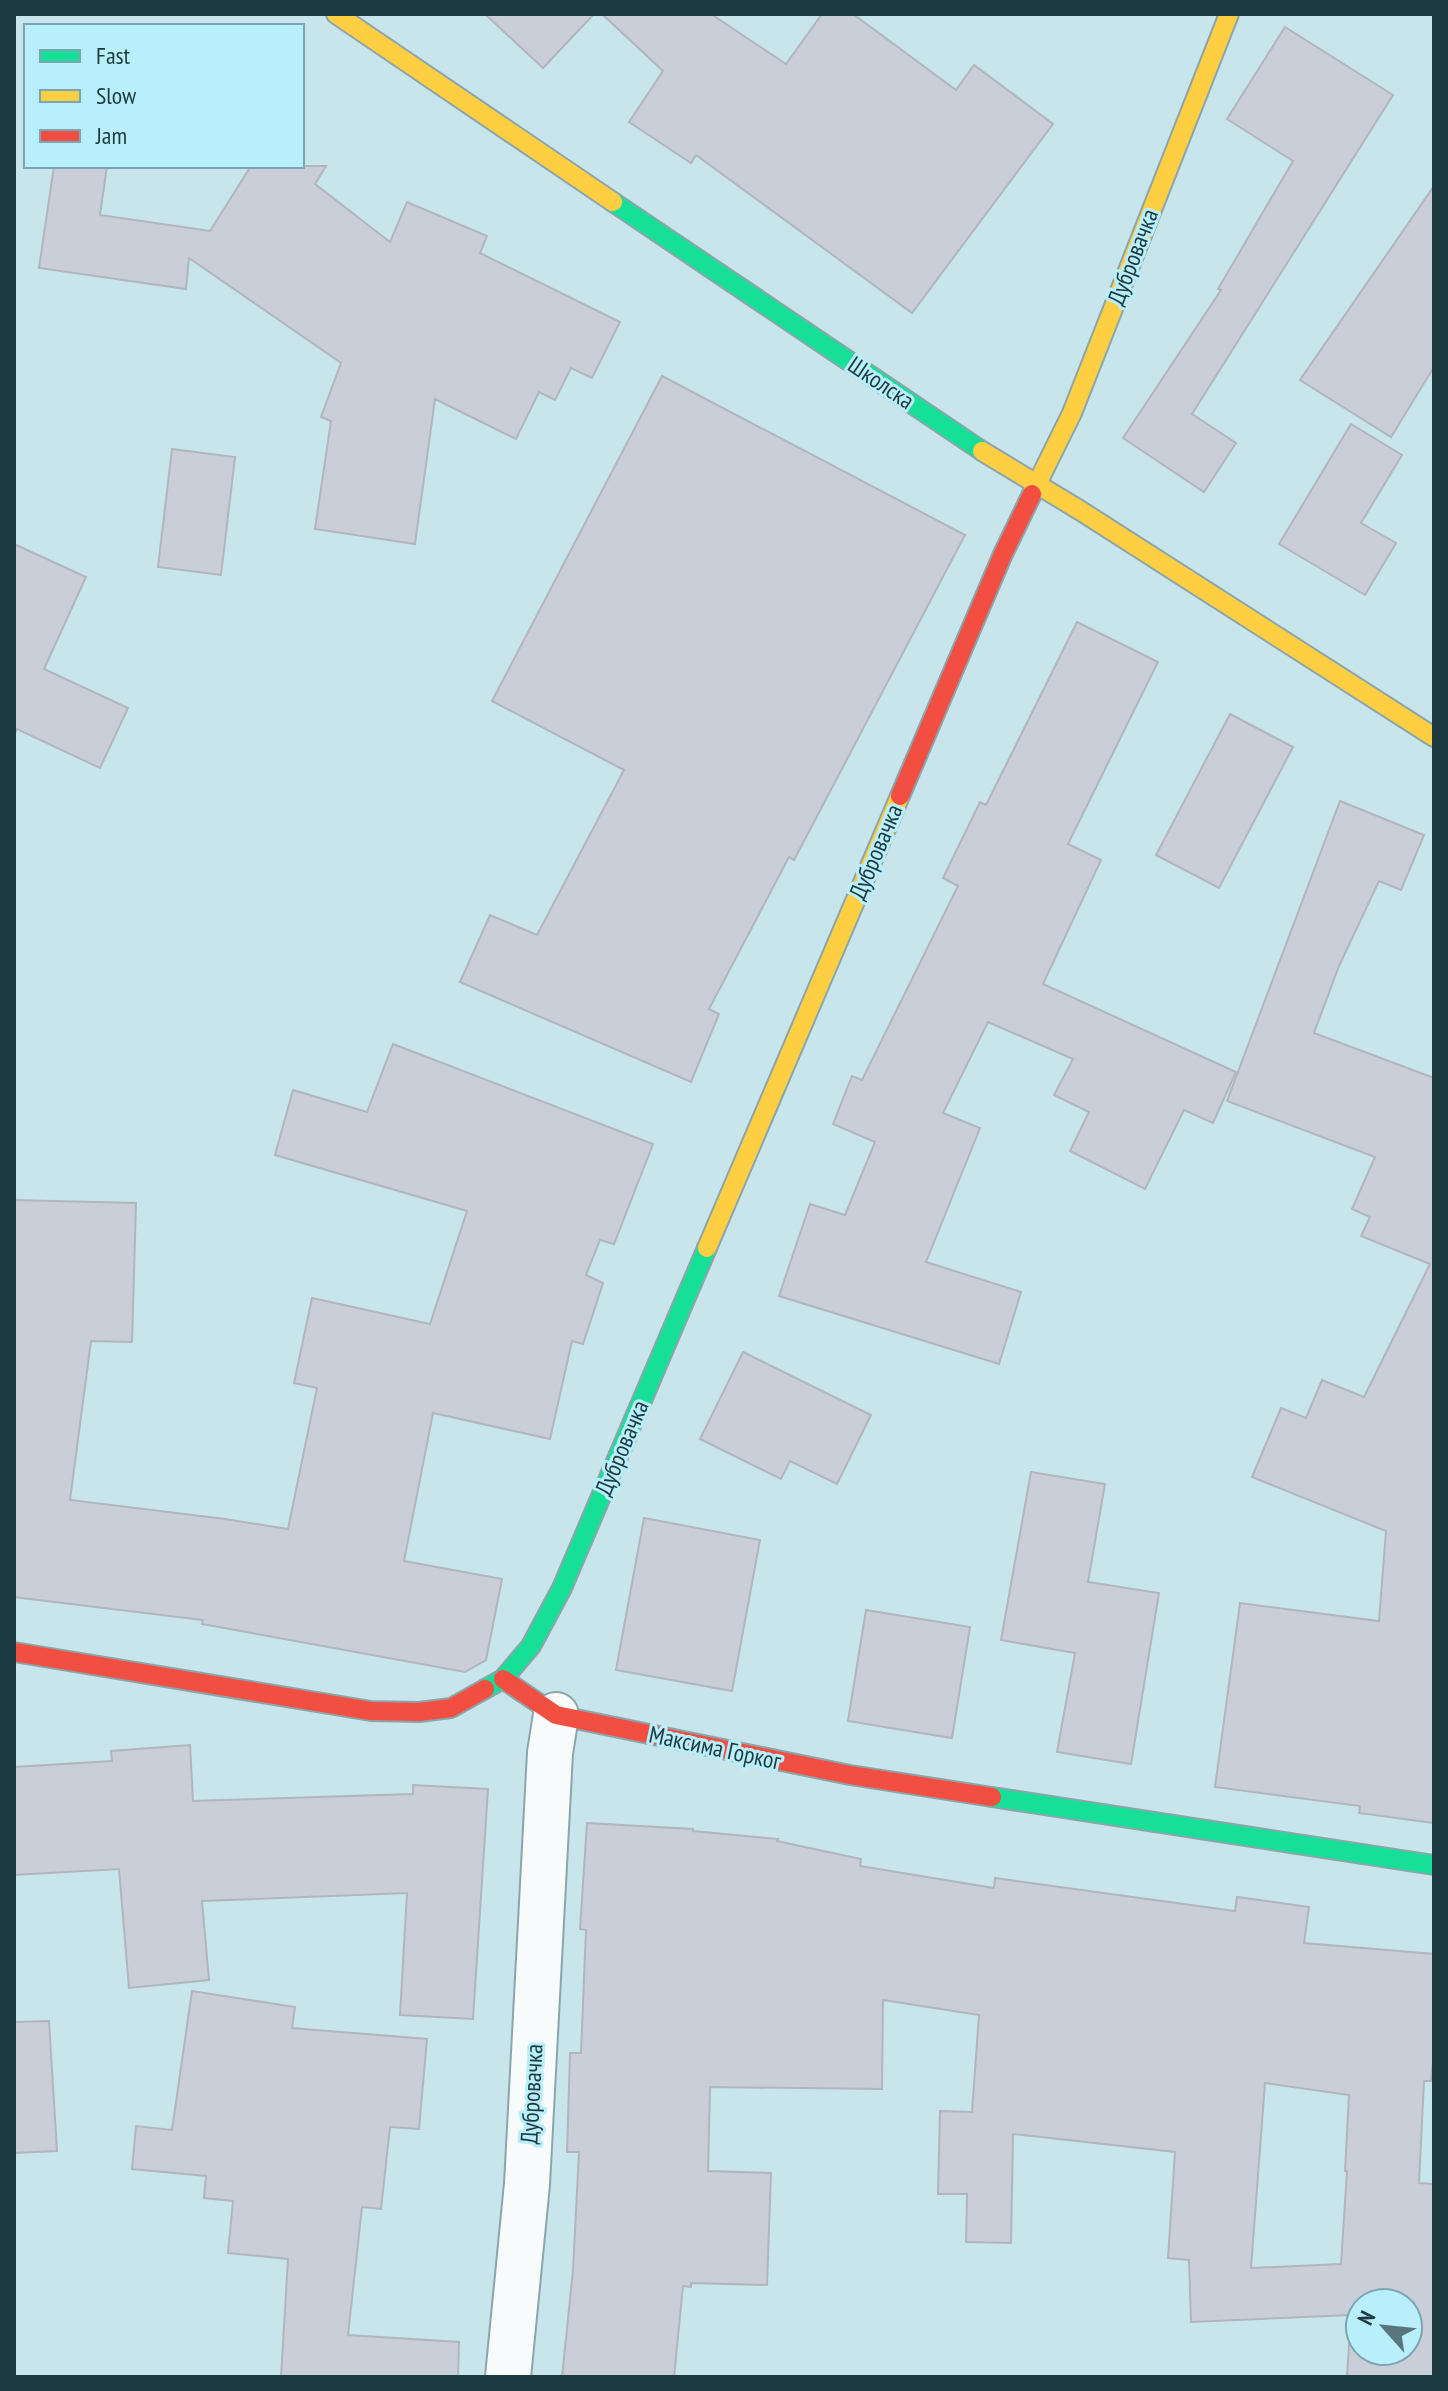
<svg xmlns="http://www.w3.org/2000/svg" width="1448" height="2391" font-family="'PT Sans Narrow',sans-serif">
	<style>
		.building { fill: #caced8; stroke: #b0b5be; stroke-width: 2; fill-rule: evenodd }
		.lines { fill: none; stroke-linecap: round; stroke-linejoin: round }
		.street-casing { stroke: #8ca5ab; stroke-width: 48 }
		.fast-casing { stroke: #8ca5ab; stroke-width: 22 }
		.slow-casing { stroke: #8ca5ab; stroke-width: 22 }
		.jam-casing { stroke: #8ca5ab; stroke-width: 22 }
		.street { stroke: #f7fbfc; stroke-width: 44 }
		.fast { stroke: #16e098; stroke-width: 18 }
		.slow { stroke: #ffcf43; stroke-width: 18 }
		.jam { stroke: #f24e42; stroke-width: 18 }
		.labels { text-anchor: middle; stroke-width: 6; stroke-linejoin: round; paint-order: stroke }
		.street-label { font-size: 24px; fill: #1e3a41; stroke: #b9eefb }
	</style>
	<rect width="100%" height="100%" fill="#c8e5ec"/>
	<g class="building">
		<path d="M485,14H594L543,68Z"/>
		<path d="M602,14H711L786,64L822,14H853L956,90L974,65L1053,124L912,313L696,155L691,163L629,122L663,71Z"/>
		<path d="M1285,27L1393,95L1192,414L1236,443L1204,492L1123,438L1221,290L1218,289L1293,161L1227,119Z"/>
		<path d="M54,166H107L100,215L210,231L251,166H326L315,184L390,242L407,202L487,236L480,253L620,322L592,378L571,368L555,400L539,392L516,439L435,399L415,544L315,529L331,421L321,417L341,363L189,258L186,289L39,268Z"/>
		<path d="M1434,186V367L1391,437L1300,380Z"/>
		<path d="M662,376L965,535L794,860L789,857L709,1009L719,1014L691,1082L460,982L490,915L537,935L624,770L492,701Z"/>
		<path d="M1351,424L1402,455L1361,523L1396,543L1365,595L1279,544Z"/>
		<path d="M172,449L235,457L221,575L158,567Z"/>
		<path d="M14,544L86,577L44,669L128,708L100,768L17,729L14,735Z"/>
		<path d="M1077,622L1158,662L1068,844L1101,860L1043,984L1236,1072L1213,1123L1184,1110L1145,1189L1070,1151L1089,1112L1054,1095L1073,1059L988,1022L943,1113L980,1128L926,1262L1021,1292L999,1364L779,1296L810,1204L845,1215L875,1142L833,1124L852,1076L862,1080L958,886L943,878L980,802L986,805Z"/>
		<path d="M1230,714L1293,747L1219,888L1156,855Z"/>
		<path d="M1340,801L1424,835L1401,890L1379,881L1339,966L1314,1033L1434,1078V1823L1359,1813L1360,1806L1215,1787L1240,1603L1379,1621L1386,1531L1252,1477L1281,1408L1306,1418L1322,1380L1364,1397L1430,1264L1361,1236L1370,1217L1352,1209L1375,1157L1227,1101Z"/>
		<path d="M393,1044L653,1144L614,1244L600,1240L586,1275L603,1283L583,1344L572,1341L550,1439L433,1413L404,1561L502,1579L486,1660L465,1672L202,1624L203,1620L14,1597V1200L136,1203L132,1342L91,1341L70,1500L225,1519L288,1529L317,1388L294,1383L312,1298L430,1324L467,1211L275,1155L293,1090L367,1112Z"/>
		<path d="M743,1352L871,1415L837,1484L790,1461L781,1479L700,1439Z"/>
		<path d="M1031,1472L1105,1484L1088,1582L1159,1593L1131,1764L1057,1752L1075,1653L1001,1640Z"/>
		<path d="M644,1518L760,1540L732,1691L616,1670Z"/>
		<path d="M866,1610L970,1627L952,1738L848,1721Z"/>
		<path d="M190,1745L193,1801L413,1794V1785L488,1789L473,2019L400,2015L407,1893L202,1901L209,1980L129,1988L119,1869L14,1875V1767L112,1761L111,1751Z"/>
		<path d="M587,1823L693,1829V1831L778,1839L777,1841L861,1859L860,1866L994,1888L995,1878L1235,1911L1237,1897L1309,1907L1304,1943L1434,1954V2051L1431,2081H1424L1419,2183L1434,2184V2377H1347L1351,2315L1191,2322L1189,2260L1168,2258L1175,2152L1013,2134L1011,2243L966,2242L967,2194H938L940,2111L972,2112L979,2015L883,2000L882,2089L710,2087L708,2171L771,2173L767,2285L691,2283V2287L683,2286L674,2377H562L573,2270L579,2152H567L570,2053H581L586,1930L580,1929ZM1265,2083L1349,2095L1345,2171H1347L1341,2264L1251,2268ZM1360,2303H1408V2351H1360Z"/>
		<path d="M192,1991L295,2007L292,2028L427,2039L419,2129L390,2127L381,2209L362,2207L348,2335L459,2342L458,2377H281L288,2259L228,2253L233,2201L204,2198L206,2176L132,2169L136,2126L172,2130Z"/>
		<path d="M49,2021L57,2151L14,2153V2022Z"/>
	</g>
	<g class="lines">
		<defs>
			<path id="street" d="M508,2377L527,2184L550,1753L556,1715"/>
			<g id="fast">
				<path d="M613,202L982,451"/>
				<path d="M485,1689L503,1679L531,1646L562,1588L707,1248"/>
				<path d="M992,1797L1434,1865"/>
			</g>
			<g id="slow">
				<path d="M336,14L613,202"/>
				<path d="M982,451L1081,511L1434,737"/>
				<path d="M1032,494L1072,413L1229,14"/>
				<path d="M707,1248L900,796"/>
			</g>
			<g id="jam">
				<path d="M900,796L1003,554L1032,494"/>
				<path d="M14,1652L371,1711L419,1712L451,1708L485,1689"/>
				<path d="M503,1679L556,1715L850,1775L992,1797"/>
			</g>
		</defs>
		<use href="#street" class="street-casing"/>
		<use href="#fast" class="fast-casing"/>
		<use href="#slow" class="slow-casing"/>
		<use href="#jam" class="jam-casing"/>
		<use href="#street" class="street"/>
		<use href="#fast" class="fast"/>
		<use href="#slow" class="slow"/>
		<use href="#jam" class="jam"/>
	</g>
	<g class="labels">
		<g class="street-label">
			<text transform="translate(1133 257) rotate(-69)" y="8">Дубровачка</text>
			<text transform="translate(881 383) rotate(34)" y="8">Школска</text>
			<text transform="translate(876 852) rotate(-67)" y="8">Дубровачка</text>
			<text transform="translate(622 1448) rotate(-67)" y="8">Дубровачка</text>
			<text transform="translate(715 1748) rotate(12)" y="8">Максима Горког</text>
			<text transform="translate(532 2094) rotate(-87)" y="8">Дубровачка</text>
		</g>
	</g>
	<rect width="1448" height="2391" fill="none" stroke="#1e3a41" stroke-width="32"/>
	<rect x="24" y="24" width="280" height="144" fill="#b9eefb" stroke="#7ba6b1" stroke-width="2"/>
	<rect x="40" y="50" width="40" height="12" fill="#16e098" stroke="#7ba6b1" stroke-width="2"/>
	<text x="96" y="64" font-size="24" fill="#1e3a41">Fast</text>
	<rect x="40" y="90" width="40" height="12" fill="#ffcf43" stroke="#7ba6b1" stroke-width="2"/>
	<text x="96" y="104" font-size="24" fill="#1e3a41">Slow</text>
	<rect x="40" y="130" width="40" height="12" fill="#f24e42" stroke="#7ba6b1" stroke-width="2"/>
	<text x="96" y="144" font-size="24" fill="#1e3a41">Jam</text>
	<g transform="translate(1384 2327) rotate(297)"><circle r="38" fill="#b9eefb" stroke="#7ba6b1" stroke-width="2"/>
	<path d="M0-6L14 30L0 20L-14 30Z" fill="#5a767d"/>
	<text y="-12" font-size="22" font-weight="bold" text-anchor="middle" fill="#1e3a41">N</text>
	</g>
</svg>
